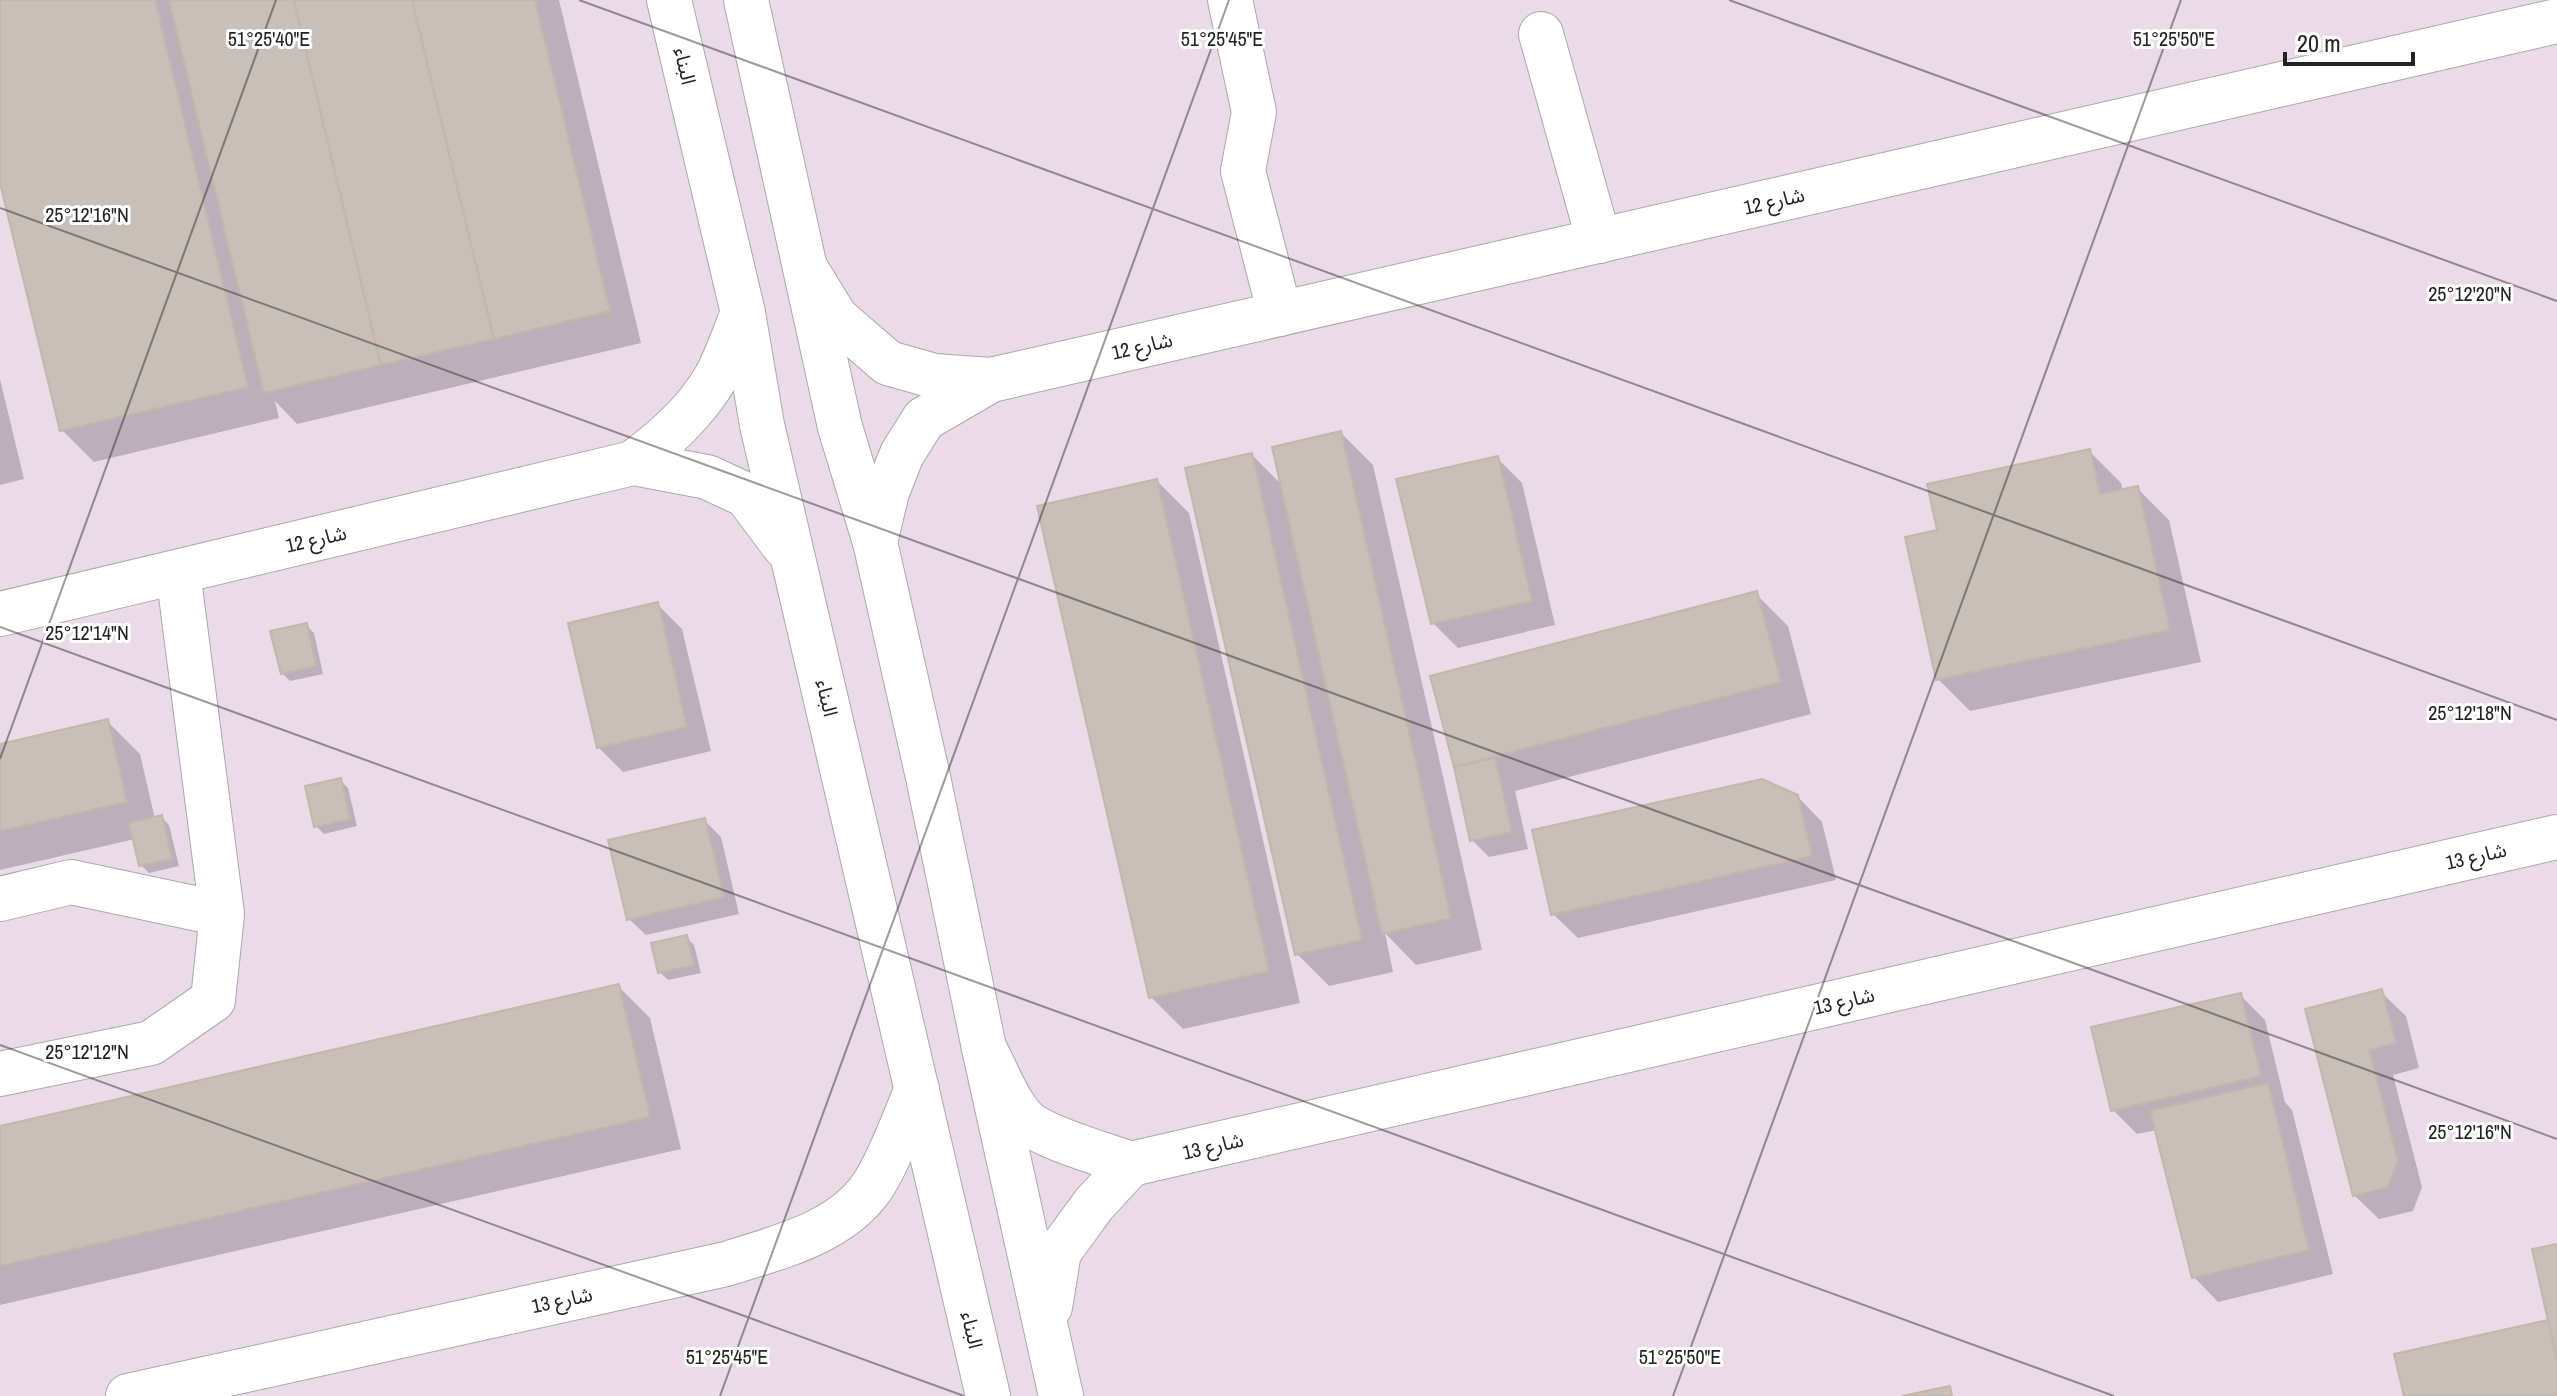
<svg xmlns="http://www.w3.org/2000/svg" width="2557" height="1396" font-family="'Archivo Narrow','Noto Sans Arabic',sans-serif">
	<style>
		.industrial { fill: #ebdbe8 }
		.shadow { fill: #0003 }
		.building { fill: #c7bfb8; stroke: #c4b6ab; stroke-width: 2 }
		.lines { fill: none; stroke-linecap: round; stroke-linejoin: round }
		.minor-casing { stroke: #a9a9a9; stroke-width: 46 }
		.minor { stroke: #fff; stroke-width: 44 }
		.ticks { fill: none; stroke: #222; stroke-width: 2; stroke-opacity: 0.45 }
		.labels { text-anchor: middle; stroke-width: 6; stroke-linejoin: round; paint-order: stroke }
		.street-label { font-size: 20px; fill: #222; stroke: #fff }
		.ticks-label { font-size: 20px; text-anchor: middle; fill: #222; stroke: #fff; stroke-width: 6; stroke-linejoin: round; paint-order: stroke }
	</style>
	<rect width="100%" height="100%" fill="#f2efe9"/>
	<rect class="industrial" x="0" y="0" width="2557" height="1396"/>
	<g class="shadow">
		<path d="M0,0H559L641,343L297,424L275,401L279,418L94,462L62,430L0,175Z"/>
		<path d="M0,379L24,479L0,485Z"/>
		<path d="M1341,433L1373,465L1482,950L1416,965L1385,933L1393,972L1329,986L1297,954L1252,455L1283,486Z"/>
		<path d="M2089,451L2121,483L2123,491L2137,488L2169,520L2201,662L1970,711L1938,679L1939,531Z"/>
		<path d="M1497,458L1522,483L1555,625L1458,648L1433,623Z"/>
		<path d="M1157,481L1189,513L1300,1003L1183,1029L1151,997Z"/>
		<path d="M1756,594L1788,626L1811,714L1515,791L1528,849L1489,857L1472,840L1455,766Z"/>
		<path d="M657,604L682,629L711,751L623,772L598,747Z"/>
		<path d="M306,625L314,633L323,674L290,681L282,673Z"/>
		<path d="M108,722L140,754L155,819L161,817L169,825L179,866L149,873L141,865L135,839L0,870V746Z"/>
		<path d="M340,780L348,788L357,826L324,834L316,826Z"/>
		<path d="M1797,796L1822,822L1836,880L1578,938L1553,914Z"/>
		<path d="M705,821L721,837L739,914L646,935L629,919Z"/>
		<path d="M686,937L694,945L701,973L668,980L660,972Z"/>
		<path d="M618,986L650,1018L681,1149L0,1305V1128Z"/>
		<path d="M2381,992L2406,1016L2419,1068L2393,1075L2422,1187L2413,1211L2379,1219L2354,1195L2307,1010Z"/>
		<path d="M2240,995L2265,1020L2285,1102L2292,1110L2333,1274L2218,1302L2194,1277L2157,1130L2137,1134L2113,1110Z"/>
	</g>
	<g class="building">
		<path d="M0,0H155L248,387L60,431L0,183Z"/>
		<path d="M169,0H294L381,365L264,393Z"/>
		<path d="M294,0H412L494,339L381,365Z"/>
		<path d="M412,0H535L610,311L494,339Z"/>
		<path d="M1341,431L1451,918L1382,934L1272,447Z"/>
		<path d="M2090,449L2100,494L2138,486L2170,630L1936,680L1905,537L1937,530L1927,484Z"/>
		<path d="M1252,453L1362,940L1295,955L1185,468Z"/>
		<path d="M1498,456L1532,601L1431,624L1396,479Z"/>
		<path d="M1157,479L1269,971L1149,998L1037,506Z"/>
		<path d="M1757,591L1781,682L1454,767L1430,676Z"/>
		<path d="M658,602L687,727L597,748L568,623Z"/>
		<path d="M307,623L316,666L281,674L270,631Z"/>
		<path d="M108,719L127,802L0,831V744Z"/>
		<path d="M1495,758L1512,832L1470,841L1454,767Z"/>
		<path d="M341,778L350,819L314,827L305,786Z"/>
		<path d="M1762,779L1798,795L1812,856L1551,915L1532,830Z"/>
		<path d="M162,815L172,859L139,866L129,823Z"/>
		<path d="M705,818L724,897L627,920L608,840Z"/>
		<path d="M687,935L694,965L658,973L651,943Z"/>
		<path d="M619,984L650,1117L0,1266V1126Z"/>
		<path d="M2382,989L2396,1043L2369,1050L2398,1161L2388,1187L2353,1196L2305,1009Z"/>
		<path d="M2241,993L2261,1076L2111,1111L2091,1027Z"/>
		<path d="M2268,1083L2309,1250L2192,1278L2150,1111Z"/>
		<path d="M2557,1244V1361L2532,1249Z"/>
		<path d="M2548,1320L2557,1361V1396H2404L2394,1354Z"/>
		<path d="M1950,1386L1952,1396H1902Z"/>
	</g>
	<g class="lines">
		<defs>
			<g id="minor">
				<path d="M669,0L743,313L762,425L988,1396"/>
				<path d="M746,0L840,427L875,542L928,777L984,1048L1061,1396"/>
				<path d="M1230,0L1254,112L1243,171L1280,314"/>
				<path d="M1541,34L1599,241"/>
				<path d="M806,269L836,318L888,363L934,376L991,380L2557,21"/>
				<path d="M633,463C665,439 695,413 716,377C727,357 734,334 743,313"/>
				<path d="M875,542L887,492L902,454L924,419L991,380"/>
				<path d="M0,614L633,463L707,477L746,495L785,547"/>
				<path d="M0,899L71,882L222,914"/>
				<path d="M984,1048C997,1071 1008,1105 1028,1123C1048,1139 1106,1155 1131,1164L2557,837"/>
				<path d="M0,1074L151,1043L213,1000L222,914L178,572"/>
				<path d="M1050,1307L1059,1252L1094,1204L1131,1164"/>
				<path d="M128,1396L726,1264C779,1247 847,1232 877,1179C893,1151 904,1119 917,1089"/>
			</g>
		</defs>
		<use href="#minor" class="minor-casing"/>
		<use href="#minor" class="minor"/>
	</g>
	<path class="ticks" d="M579,0L2557,720M1729,0L2557,301M0,208L2557,1139M0,627L2114,1396M0,759L276,0M0,1045L964,1396M720,1396L1229,0M1673,1396L2181,0"/>
	<g class="labels">
		<g class="street-label">
			<text transform="translate(685 66) rotate(77)" y="7">البناء</text>
			<text transform="translate(1774 201) rotate(-13)" y="7">شارع 12</text>
			<text transform="translate(1142 346) rotate(-13)" y="7">شارع 12</text>
			<text transform="translate(316 539) rotate(-13)" y="7">شارع 12</text>
			<text transform="translate(827 698) rotate(77)" y="7">البناء</text>
			<text transform="translate(2476 856) rotate(-13)" y="7">شارع 13</text>
			<text transform="translate(1844 1001) rotate(-13)" y="7">شارع 13</text>
			<text transform="translate(1213 1146) rotate(-13)" y="7">شارع 13</text>
			<text transform="translate(562 1300) rotate(-12)" y="7">شارع 13</text>
			<text transform="translate(972 1330) rotate(77)" y="7">البناء</text>
		</g>
	</g>
	<g class="ticks-label">
		<text x="269" y="46">51°25'40"E</text>
		<text x="1222" y="46">51°25'45"E</text>
		<text x="2174" y="46">51°25'50"E</text>
		<text x="87" y="222">25°12'16"N</text>
		<text x="2470" y="301">25°12'20"N</text>
		<text x="87" y="640">25°12'14"N</text>
		<text x="2470" y="720">25°12'18"N</text>
		<text x="87" y="1059">25°12'12"N</text>
		<text x="2470" y="1139">25°12'16"N</text>
		<text x="727" y="1364">51°25'45"E</text>
		<text x="1680" y="1364">51°25'50"E</text>
	</g>
	<path d="M2285 52v12h128v-12" fill="none" stroke="#222222" stroke-width="4"/>
	<text x="2297" y="52" font-size="24" fill="#222222" stroke="#ffffff" stroke-width="6" paint-order="stroke">20 m</text>
</svg>
